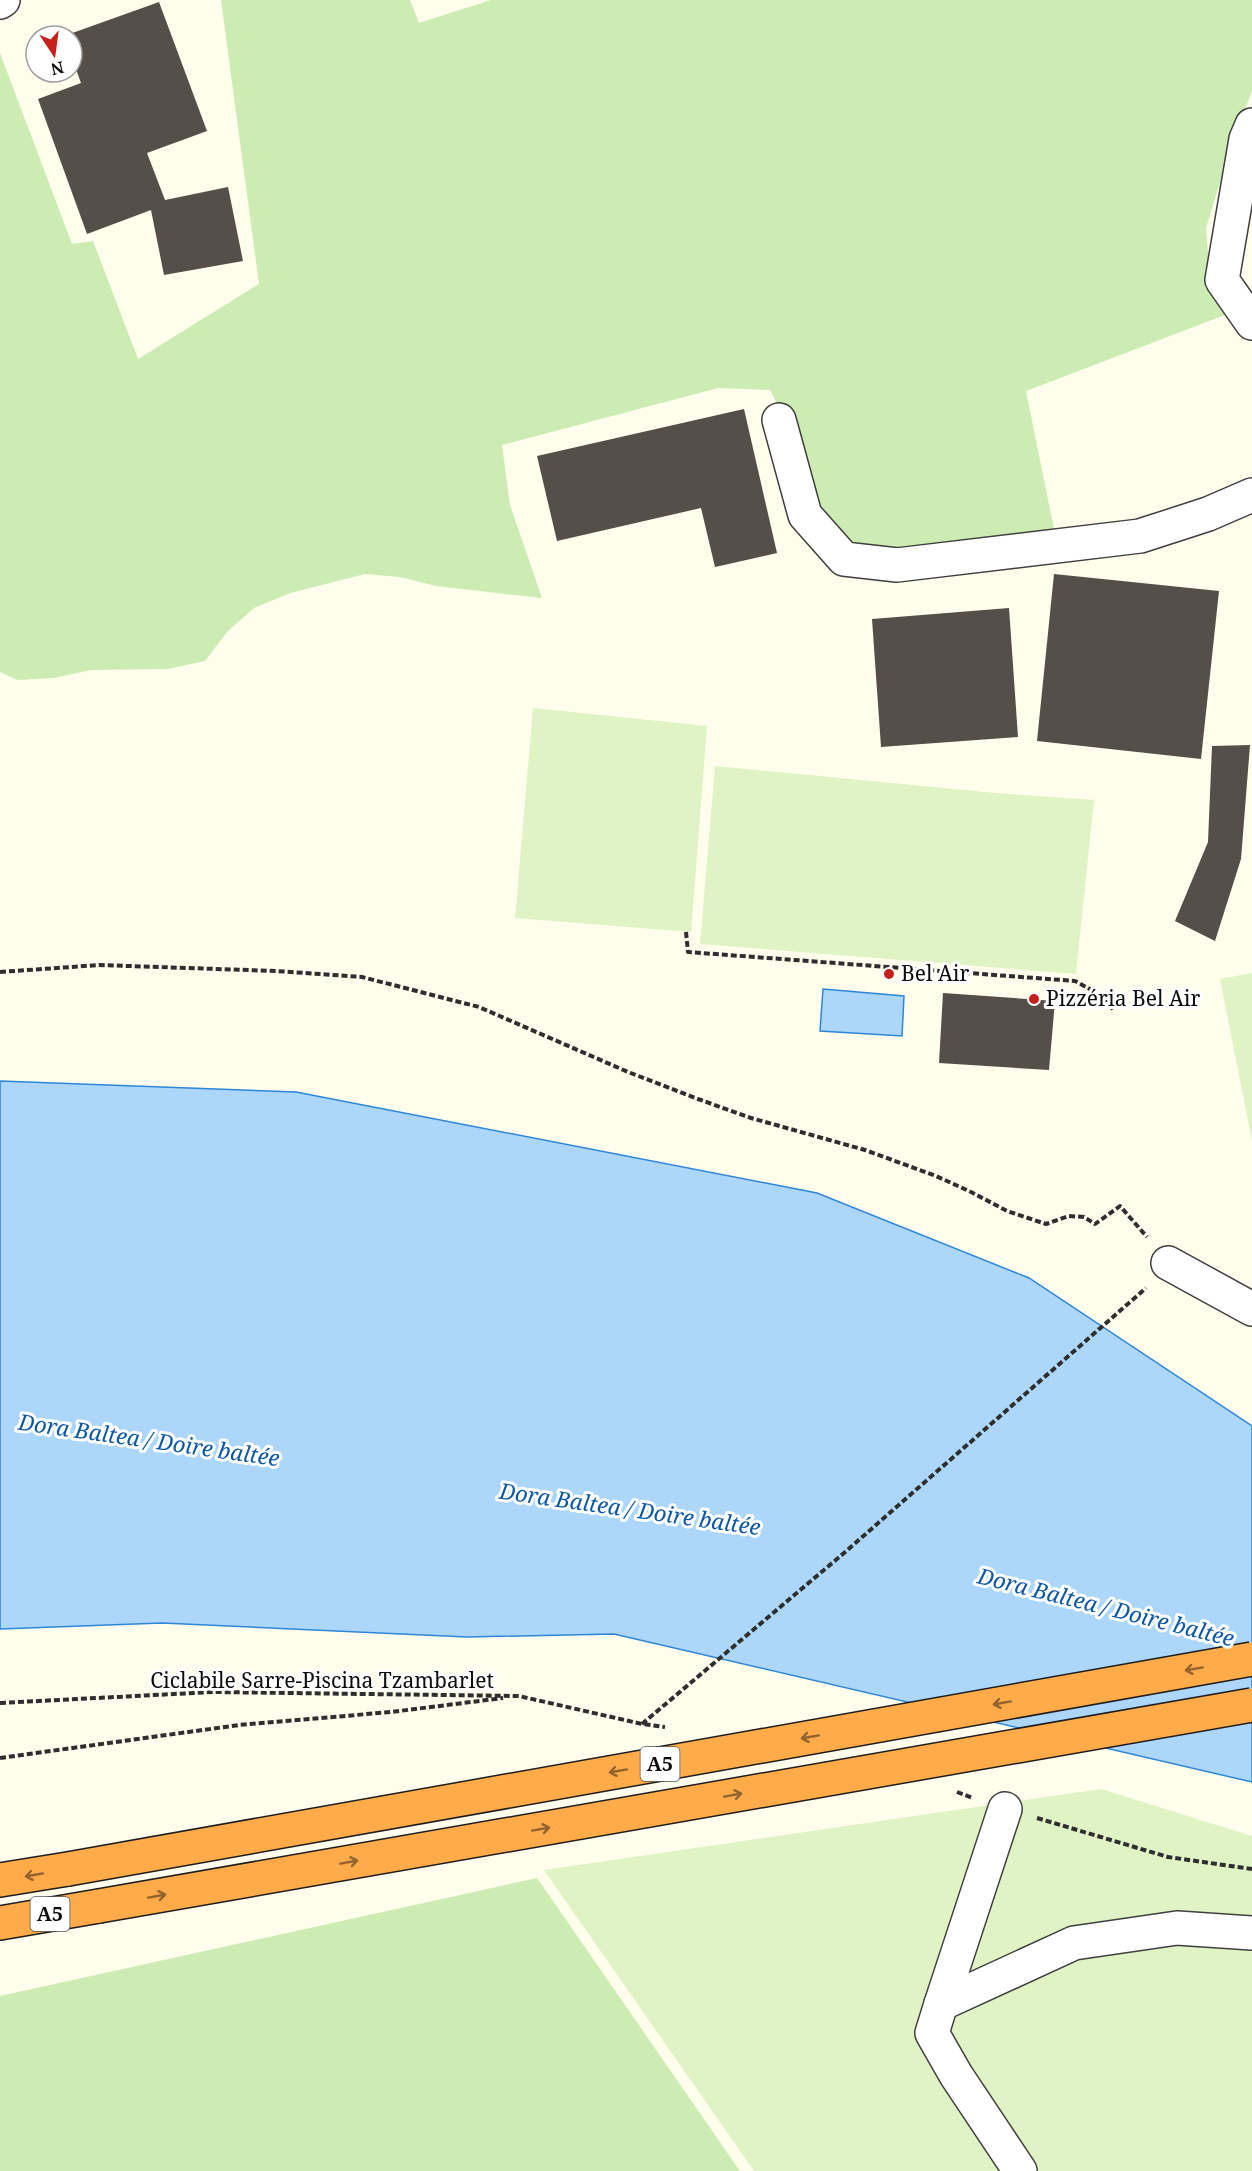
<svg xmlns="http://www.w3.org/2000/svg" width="1252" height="2171" font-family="'Noto Serif',serif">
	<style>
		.green { fill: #ccecb3 }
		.pitch { fill: #dff3c5 }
		.water { fill: #acd7fa; stroke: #2e86d6; stroke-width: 1.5 }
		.building { fill: #564e48 }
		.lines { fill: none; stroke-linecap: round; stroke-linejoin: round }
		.minor-casing { stroke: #3f3f3f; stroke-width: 36 }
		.highway-casing { stroke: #1d1d1d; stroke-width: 36 }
		.path { stroke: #2e2e2e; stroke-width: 4; stroke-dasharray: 6 3; stroke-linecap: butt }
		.minor { stroke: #fff; stroke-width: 33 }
		.highway { stroke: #ffab4a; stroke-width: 33 }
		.highway-bridge-casing { stroke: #1d1d1d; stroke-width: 36; stroke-linecap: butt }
		.highway-bridge { stroke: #ffab4a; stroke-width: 33 }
		.oneway { stroke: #92632e }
		.poi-dot { fill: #c6201b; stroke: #fff; stroke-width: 2 }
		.labels { text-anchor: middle; stroke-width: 6; stroke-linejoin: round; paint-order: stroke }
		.shield { fill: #fff; stroke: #555; stroke-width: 1.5 }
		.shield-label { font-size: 20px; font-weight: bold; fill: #0c0c0c }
		.poi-label { font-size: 21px; fill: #0c0c0c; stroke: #fff; text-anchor: start }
		.street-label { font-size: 21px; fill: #0c0c0c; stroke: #fff }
		.water-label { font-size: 22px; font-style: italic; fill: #0d58a6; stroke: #fff }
	</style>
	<rect width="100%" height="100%" fill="#fffdec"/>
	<g class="green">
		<path d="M221,0H410L419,23L491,0H1252V91L1231,146L1206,228L1209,266L1225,315L1026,391L1056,539L862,558L825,536L787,423L770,390L718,388L502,445L510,505L542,598L436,586L400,577L365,574L290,593L254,608L227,632L205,661L168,669L91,670L54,678L17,680L0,672V53L72,244L93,241L138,359L259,284Z"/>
		<path d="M537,1878L740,2171H0V1996Z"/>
	</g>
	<g class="pitch">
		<path d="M533,708L707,726L691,932L515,918Z"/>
		<path d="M715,766L996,793L1094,800L1076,974L700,944Z"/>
		<path d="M1252,973V1141L1220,979Z"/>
		<path d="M1101,1789L1252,1836V2171H754L544,1870Z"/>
	</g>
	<g class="water">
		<path d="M823,989L904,996L902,1036L820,1031Z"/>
		<path d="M0,1081L296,1092L817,1193L1029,1278L1252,1426V1782L614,1634L467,1637L162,1623L0,1629Z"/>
	</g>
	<g class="building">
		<path d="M159,2L207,131L147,153L165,200L228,187L243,261L164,275L151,210L87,234L38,99L81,83L72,58V36H64Z"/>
		<path d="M744,409L777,553L715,567L701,508L557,541L537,456Z"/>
		<path d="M1054,574L1219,591L1201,759L1037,741Z"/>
		<path d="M1009,608L1018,737L881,747L872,619Z"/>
		<path d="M1250,745L1241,859L1215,941L1175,921L1208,842L1212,746Z"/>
		<path d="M943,993L1055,1001L1049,1070L939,1063Z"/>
	</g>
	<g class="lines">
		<defs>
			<g id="minor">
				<path d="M0,2L3,0"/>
				<path d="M1252,125L1246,139L1222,280L1252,323"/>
				<path d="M779,420L805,515L844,559L897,565L1140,536L1208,514L1252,495"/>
				<path d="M1168,1263L1252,1309"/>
				<path d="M941,2004L1005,1809"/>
				<path d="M1020,2171L956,2075L932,2033L941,2004L1074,1943L1177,1928L1252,1933"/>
			</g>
			<g id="highway">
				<path d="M0,1880L68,1869"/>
				<path d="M0,1923L99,1906"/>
			</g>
		</defs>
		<use href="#minor" class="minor-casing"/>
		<use href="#highway" class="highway-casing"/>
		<g class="path">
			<path d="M686,932L688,952L1075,981L1097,993L1115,1011"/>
			<path d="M0,972L99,965L276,971L362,977L479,1007L628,1072L698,1099L751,1118L865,1150L936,1176L971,1192L1007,1211L1046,1224L1069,1216L1084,1217L1095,1224L1120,1206L1147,1237"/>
			<path d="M0,1703L213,1692L519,1696L642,1724L665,1727"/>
			<path d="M642,1724L844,1553L1146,1288"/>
			<path d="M0,1758L239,1725L391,1712L503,1698"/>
			<path d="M957,1792L973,1798"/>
			<path d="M1037,1818L1168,1857L1252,1869"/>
		</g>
		<use href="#minor" class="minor"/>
		<use href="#highway" class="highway"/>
		<defs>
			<g id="highway-bridge">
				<path d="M68,1869L1252,1659"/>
				<path d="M99,1906L1252,1705"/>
			</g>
		</defs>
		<use href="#highway-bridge" class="highway-bridge-casing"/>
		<use href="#highway-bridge" class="highway-bridge"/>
	</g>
	<defs><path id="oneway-shaft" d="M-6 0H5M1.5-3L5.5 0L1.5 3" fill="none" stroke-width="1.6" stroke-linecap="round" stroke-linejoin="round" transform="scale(1.5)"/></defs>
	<g class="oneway">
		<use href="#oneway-shaft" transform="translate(1194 1669) rotate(170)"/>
		<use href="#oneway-shaft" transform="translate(1002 1703) rotate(170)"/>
		<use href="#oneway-shaft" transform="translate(810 1737) rotate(170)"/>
		<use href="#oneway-shaft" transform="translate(618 1771) rotate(170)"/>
		<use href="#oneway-shaft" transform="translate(733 1795) rotate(-10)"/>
		<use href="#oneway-shaft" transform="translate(541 1829) rotate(-10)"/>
		<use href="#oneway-shaft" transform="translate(349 1862) rotate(-10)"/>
		<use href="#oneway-shaft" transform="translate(34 1875) rotate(170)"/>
		<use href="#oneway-shaft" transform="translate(157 1896) rotate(-10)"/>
	</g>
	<g class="poi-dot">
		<circle cx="889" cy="974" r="6"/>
		<circle cx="1034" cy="999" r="6"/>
	</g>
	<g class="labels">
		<g class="shield">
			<rect x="640.5" y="1747" width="39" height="34" rx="4.5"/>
			<rect x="30.5" y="1897" width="39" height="34" rx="4.5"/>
		</g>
		<g class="shield-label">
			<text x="660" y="1771">A5</text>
			<text x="50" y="1921">A5</text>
		</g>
		<g class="poi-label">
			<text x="901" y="981">Bel Air</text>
			<text x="1046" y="1006">Pizzéria Bel Air</text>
		</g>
		<g class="street-label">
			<text x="322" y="1688">Ciclabile Sarre-Piscina Tzambarlet</text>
		</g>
		<g class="water-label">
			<text transform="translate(149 1440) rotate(8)" y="8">Dora Baltea / Doire baltée</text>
			<text transform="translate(630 1509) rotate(8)" y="8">Dora Baltea / Doire baltée</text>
			<text transform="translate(1106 1607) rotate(14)" y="8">Dora Baltea / Doire baltée</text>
		</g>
	</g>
	<g transform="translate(54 54) rotate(167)"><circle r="28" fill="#ffffff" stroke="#9e9e9e" stroke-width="1.5"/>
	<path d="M0-4.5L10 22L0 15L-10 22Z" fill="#c6201b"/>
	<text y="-9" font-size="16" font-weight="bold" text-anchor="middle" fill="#0c0c0c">N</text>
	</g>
</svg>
